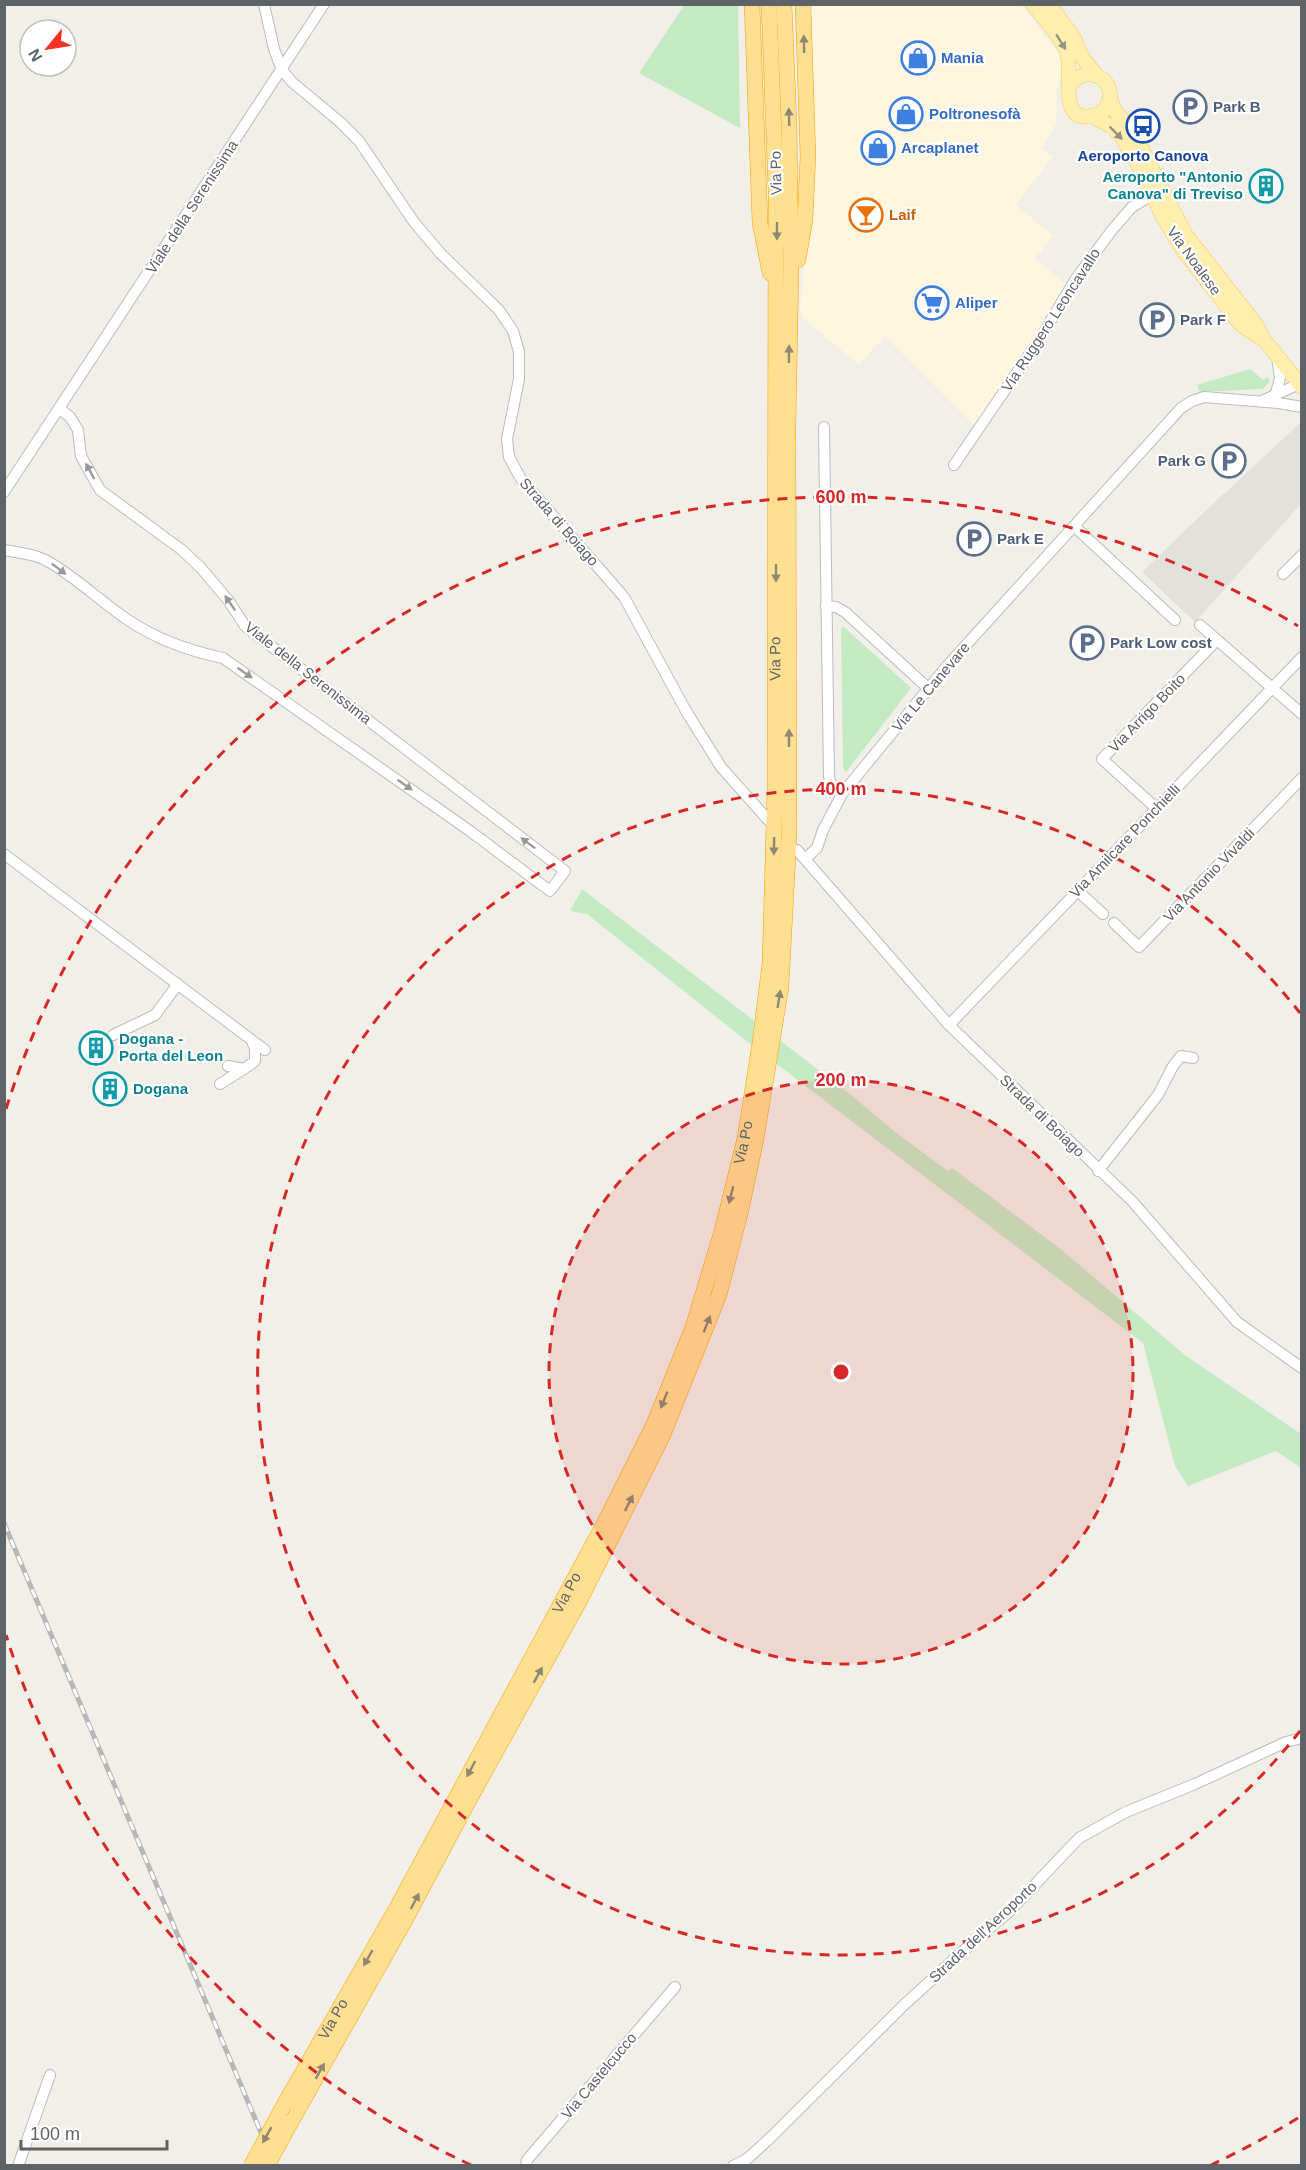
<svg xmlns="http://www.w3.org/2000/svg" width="1306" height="2170" font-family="Arial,sans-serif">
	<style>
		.commercial { fill: #fff6df }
		.industrial { fill: #e2e1db }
		.green { fill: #c4eac3 }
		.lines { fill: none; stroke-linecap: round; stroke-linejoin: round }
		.minor-casing { stroke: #b9bdc1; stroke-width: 12 }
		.major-casing { stroke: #fbc757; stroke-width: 15 }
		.highway-casing { stroke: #f9a200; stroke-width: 16 }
		.minor { stroke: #fff; stroke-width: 10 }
		.major { stroke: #ffefaf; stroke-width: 14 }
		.highway { stroke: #ffdf91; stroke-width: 15 }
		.rail-casing { stroke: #b6b7b8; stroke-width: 5 }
		.rail { stroke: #fff; stroke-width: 3; stroke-dasharray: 9; stroke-linecap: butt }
		.highway-bridge-casing { stroke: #f9a200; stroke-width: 16; stroke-linecap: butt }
		.highway-bridge { stroke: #ffdf91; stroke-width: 15 }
		.oneway { fill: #969481 }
		.oneway2 { fill: #8e8874 }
		.oneway3 { fill: #969a9d }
		.ring { fill: none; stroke: #d62828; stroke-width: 3; stroke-dasharray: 10 8 }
		.labels { text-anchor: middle; stroke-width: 4.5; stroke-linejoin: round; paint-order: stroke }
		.shop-label { font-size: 15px; font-weight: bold; fill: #366cbe; stroke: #fff; text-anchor: start }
		.service-label { font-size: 15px; font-weight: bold; fill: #4e5e75; stroke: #fff; text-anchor: start }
		.transit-label { font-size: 15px; font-weight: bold; fill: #164399; stroke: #fff }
		.street-label { font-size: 15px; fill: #5e6368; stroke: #fff }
		.culture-label { font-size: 15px; font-weight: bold; fill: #0d838f; stroke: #fff; text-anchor: start }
		.food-label { font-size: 15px; font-weight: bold; fill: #c56008; stroke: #fff; text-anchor: start }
		.centre { fill: #d62828; stroke: #fff; stroke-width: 3 }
		.ring-label { font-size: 18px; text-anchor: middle; font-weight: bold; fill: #d62828; stroke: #fff; stroke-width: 4.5; stroke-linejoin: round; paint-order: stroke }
	</style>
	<rect width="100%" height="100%" fill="#f1efe7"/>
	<path class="commercial" d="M811,5H1022L1056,50L1062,61V74L1057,88L1056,124L1042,149L1053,156L1016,205L1053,236L1035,258L1068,286L975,426L885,336L859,365L805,320L800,310L812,171Z"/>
	<path class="industrial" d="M1301,422V504L1195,622L1142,572L1223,494H1224Z"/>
	<g class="green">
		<path d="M685,4L738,5L740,128L639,73Z"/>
		<path d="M1250,369L1263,380L1268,377L1270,381L1263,389L1200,392L1197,385Z"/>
		<path d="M844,627L911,688L846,772L843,768L841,628Z"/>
		<path d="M582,889L850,1094L895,1132L948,1171L952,1168L1063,1251L1186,1356L1301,1434V1468L1276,1451L1188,1486L1175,1466L1143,1343L744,1039L587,914L570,911Z"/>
	</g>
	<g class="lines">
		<defs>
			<g id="minor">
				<path d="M264,4L274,49L282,70L292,82L340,122L359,141L414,222L441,254L499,310L513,331L519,352V379L507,439L509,457L521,479L624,597L686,711L721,767L769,821"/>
				<path d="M1276,393L1280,378L1277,357"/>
				<path d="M1262,401L1299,384"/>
				<path d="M824,427L829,776L830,782L842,794"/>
				<path d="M954,465L1041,337L1075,280L1112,230L1132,207L1159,191"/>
				<path d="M4,492L324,4"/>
				<path d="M1074,526L1175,620"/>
				<path d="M4,550C20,553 36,554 49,562C77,578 101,602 128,620C156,639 190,651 223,658L470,831L550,891L565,871L245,626L228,600L201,568L182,550L100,490L81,456L78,430L70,417L60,409"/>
				<path d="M1283,574L1302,555"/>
				<path d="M826,606L836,607L845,612L929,689"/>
				<path d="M1200,625L1302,714"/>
				<path d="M1156,808L1102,759L1217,640"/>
				<path d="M797,850L949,1025L1132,1201L1237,1322L1302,1368"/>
				<path d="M4,854L265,1050"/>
				<path d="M805,859L817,848L823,830L842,794L947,666L1181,408L1192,401L1204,397L1278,403L1302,407"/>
				<path d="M1078,891L1103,914"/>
				<path d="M1114,923L1139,947L1302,778"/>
				<path d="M949,1025L1302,657"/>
				<path d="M113,1035L155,1015L178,984"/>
				<path d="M228,1066L244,1069L255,1061V1049L252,1041"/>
				<path d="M220,1084L244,1069"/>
				<path d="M1098,1171L1158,1095L1173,1066L1181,1056L1193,1058"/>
				<path d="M18,2166L50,2075"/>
				<path d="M526,2166L527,2160L675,1987"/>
				<path d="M733,2166L747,2159L769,2139L905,2004L983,1933L1009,1912L1079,1838L1126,1812L1195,1784L1286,1742L1302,1738"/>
			</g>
			<g id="major">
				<path d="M1033,4C1044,19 1058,33 1066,50C1075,68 1055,123 1092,116C1098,115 1104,111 1107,106C1121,81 1085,60 1069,87"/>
				<path d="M1049,4L1074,38L1082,57L1097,76"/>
				<path d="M1110,99L1115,111L1133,131L1185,234L1255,323L1265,341L1302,387"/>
				<path d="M1092,116L1111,126L1121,136L1134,157L1163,217L1183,250L1240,324L1259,337"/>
			</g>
			<g id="highway">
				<path d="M752,4L760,223L770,273"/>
				<path d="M798,260L805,220L808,156L803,4"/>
				<path id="s1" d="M284,2105L394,1913L605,1522L654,1424L693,1327L722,1231L745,1138L760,1043L770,963L775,788L776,190L769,4"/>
				<path d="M291,2122L404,1922L469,1800L580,1600L662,1437L719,1295L741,1210L756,1139L781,987L789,836L788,427L791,265L789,124L784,4"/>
			</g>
		</defs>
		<use href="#minor" class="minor-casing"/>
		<use href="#major" class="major-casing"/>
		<use href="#highway" class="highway-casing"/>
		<use href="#minor" class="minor"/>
		<use href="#major" class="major"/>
		<use href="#highway" class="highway"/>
		<defs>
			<path id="rail" d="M4,1523L275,2166"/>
		</defs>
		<use href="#rail" class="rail-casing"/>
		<use href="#rail" class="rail"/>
		<defs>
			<g id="highway-bridge">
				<path d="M251,2166L284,2105"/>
				<path d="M267,2166L291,2122"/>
			</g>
		</defs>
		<use href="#highway-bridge" class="highway-bridge-casing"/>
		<use href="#highway-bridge" class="highway-bridge"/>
	</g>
	<defs><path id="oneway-solid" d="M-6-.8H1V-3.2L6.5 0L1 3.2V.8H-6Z" transform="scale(1.5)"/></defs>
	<g class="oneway">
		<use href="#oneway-solid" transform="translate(1061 42) rotate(58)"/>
		<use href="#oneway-solid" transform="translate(1116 133) rotate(45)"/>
	</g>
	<g class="oneway2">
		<use href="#oneway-solid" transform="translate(804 44) rotate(-91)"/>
		<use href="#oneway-solid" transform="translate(789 117) rotate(-92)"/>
		<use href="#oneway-solid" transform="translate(777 231) rotate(90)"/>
		<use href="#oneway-solid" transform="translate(789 354) rotate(-89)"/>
		<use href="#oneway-solid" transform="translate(776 573) rotate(90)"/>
		<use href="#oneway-solid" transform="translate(789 738) rotate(-90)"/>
		<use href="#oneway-solid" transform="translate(774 846) rotate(91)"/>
		<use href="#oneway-solid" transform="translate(779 999) rotate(-81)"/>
		<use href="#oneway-solid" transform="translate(731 1195) rotate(104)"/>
		<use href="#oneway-solid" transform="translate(707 1324) rotate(-68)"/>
		<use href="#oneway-solid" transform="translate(664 1400) rotate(112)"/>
		<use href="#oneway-solid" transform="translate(629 1503) rotate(-63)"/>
		<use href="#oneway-solid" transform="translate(538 1675) rotate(-61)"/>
		<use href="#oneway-solid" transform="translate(471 1769) rotate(118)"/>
		<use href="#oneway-solid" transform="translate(415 1901) rotate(-62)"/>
		<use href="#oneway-solid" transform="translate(368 1958) rotate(120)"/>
		<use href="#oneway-solid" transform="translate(320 2071) rotate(-61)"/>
		<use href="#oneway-solid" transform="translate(267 2135) rotate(119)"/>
	</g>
	<g class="oneway3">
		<use href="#oneway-solid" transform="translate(90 471) rotate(-118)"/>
		<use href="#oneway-solid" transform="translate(59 569) rotate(37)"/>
		<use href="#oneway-solid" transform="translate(230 603) rotate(-125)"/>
		<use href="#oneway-solid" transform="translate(245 673) rotate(35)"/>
		<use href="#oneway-solid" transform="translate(405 785) rotate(35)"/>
		<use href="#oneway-solid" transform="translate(528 843) rotate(-143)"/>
	</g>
	<circle cx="841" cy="1372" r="292" fill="#d62828" fill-opacity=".12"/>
	<g class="ring">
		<circle cx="841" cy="1372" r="292"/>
		<path d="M1300 1731A583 583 0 1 1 1300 1013"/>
		<path d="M1298 2118A875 875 0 0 1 1211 2165M471 2165A875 875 0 0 1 6 1635M6 1109A875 875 0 0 1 1298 626"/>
	</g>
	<defs>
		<symbol id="shop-ring" viewBox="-11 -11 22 22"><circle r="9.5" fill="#fff" stroke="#3f7fe0" stroke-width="1.5"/><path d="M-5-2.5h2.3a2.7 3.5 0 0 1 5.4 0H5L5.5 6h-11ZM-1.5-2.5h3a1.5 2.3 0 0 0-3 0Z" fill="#3f7fe0"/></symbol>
		<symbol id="parking-ring" viewBox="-11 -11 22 22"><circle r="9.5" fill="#fff" stroke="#5c6f8a" stroke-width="1.5"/><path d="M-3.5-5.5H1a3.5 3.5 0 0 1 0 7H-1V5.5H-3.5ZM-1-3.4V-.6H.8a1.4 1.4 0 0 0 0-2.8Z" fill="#5c6f8a"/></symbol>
		<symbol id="bus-ring" viewBox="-11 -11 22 22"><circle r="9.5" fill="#fff" stroke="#1a4fb4" stroke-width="1.5"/><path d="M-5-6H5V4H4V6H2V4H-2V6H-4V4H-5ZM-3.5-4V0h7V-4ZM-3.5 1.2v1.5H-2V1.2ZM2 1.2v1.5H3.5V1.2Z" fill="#1a4fb4"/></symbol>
		<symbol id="building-ring" viewBox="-11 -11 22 22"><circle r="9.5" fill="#fff" stroke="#0f9aa8" stroke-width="1.5"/><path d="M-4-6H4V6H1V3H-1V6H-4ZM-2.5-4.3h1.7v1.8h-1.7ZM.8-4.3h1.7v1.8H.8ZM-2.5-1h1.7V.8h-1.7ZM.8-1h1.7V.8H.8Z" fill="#0f9aa8"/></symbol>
		<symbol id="bar-ring" viewBox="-11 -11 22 22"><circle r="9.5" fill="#fff" stroke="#e8710a" stroke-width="1.5"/><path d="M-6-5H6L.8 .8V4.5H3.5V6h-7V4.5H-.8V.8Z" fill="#e8710a"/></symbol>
		<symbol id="supermarket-ring" viewBox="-11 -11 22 22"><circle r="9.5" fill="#fff" stroke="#3f7fe0" stroke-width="1.5"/><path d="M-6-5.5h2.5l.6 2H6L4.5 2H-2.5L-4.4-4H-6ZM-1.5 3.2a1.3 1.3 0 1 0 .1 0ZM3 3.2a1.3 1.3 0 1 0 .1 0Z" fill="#3f7fe0"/></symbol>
	</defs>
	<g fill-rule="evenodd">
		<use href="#shop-ring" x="899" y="39" width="38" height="38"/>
		<use href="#parking-ring" x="1171" y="88" width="38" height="38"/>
		<use href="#shop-ring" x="887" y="95" width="38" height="38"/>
		<use href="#bus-ring" x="1124" y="107" width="38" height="38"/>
		<use href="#shop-ring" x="859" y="129" width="38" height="38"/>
		<use href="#building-ring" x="1247" y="167" width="38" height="38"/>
		<use href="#bar-ring" x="847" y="196" width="38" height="38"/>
		<use href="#supermarket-ring" x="913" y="284" width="38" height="38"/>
		<use href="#parking-ring" x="1138" y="301" width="38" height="38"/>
		<use href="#parking-ring" x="1210" y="442" width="38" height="38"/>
		<use href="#parking-ring" x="955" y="520" width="38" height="38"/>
		<use href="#parking-ring" x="1068" y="624" width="38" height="38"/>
		<use href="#building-ring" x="77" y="1029" width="38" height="38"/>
		<use href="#building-ring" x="91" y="1070" width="38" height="38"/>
	</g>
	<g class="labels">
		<g class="shop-label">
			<text x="941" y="63">Mania</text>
			<text x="929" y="119">Poltronesofà</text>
			<text x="901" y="153">Arcaplanet</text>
			<text x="955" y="308">Aliper</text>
		</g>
		<g class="service-label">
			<text x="1213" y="112">Park B</text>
			<text x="1180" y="325">Park F</text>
			<text x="1206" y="466" text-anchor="end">Park G</text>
			<text x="997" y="544">Park E</text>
			<text x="1110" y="648">Park Low cost</text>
		</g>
		<g class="transit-label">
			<text x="1143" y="161">Aeroporto Canova</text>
		</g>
		<g class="street-label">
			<text transform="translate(776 173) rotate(-91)" y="5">Via Po</text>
			<text transform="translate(192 207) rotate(-57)" y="5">Viale della Serenissima</text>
			<text transform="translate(1194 261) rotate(54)" y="5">Via Noalese</text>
			<text transform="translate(1051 320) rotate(-57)" y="5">Via Ruggero Leoncavallo</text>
			<text transform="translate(559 522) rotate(49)" y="5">Strada di Boiago</text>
			<text dy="5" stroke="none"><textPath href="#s1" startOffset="1557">Via Po</textPath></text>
			<text transform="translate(308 673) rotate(38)" y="5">Viale della Serenissima</text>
			<text transform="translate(931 687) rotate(-50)" y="5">Via Le Canevare</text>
			<text transform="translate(1147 713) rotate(-46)" y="5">Via Arrigo Boito</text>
			<text transform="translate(1125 841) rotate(-46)" y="5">Via Amilcare Ponchielli</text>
			<text transform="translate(1209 875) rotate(-46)" y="5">Via Antonio Vivaldi</text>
			<text transform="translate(1042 1116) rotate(44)" y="5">Strada di Boiago</text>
			<text dy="5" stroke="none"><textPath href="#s1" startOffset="1071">Via Po</textPath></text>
			<text dy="5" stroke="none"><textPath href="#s1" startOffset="585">Via Po</textPath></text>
			<text transform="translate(983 1932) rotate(-43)" y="5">Strada dell'Aeroporto</text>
			<text dy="5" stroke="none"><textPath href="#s1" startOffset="99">Via Po</textPath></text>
			<text transform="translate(599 2076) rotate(-50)" y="5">Via Castelcucco</text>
		</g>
		<g class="culture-label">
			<text x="1243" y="182" text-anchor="end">Aeroporto "Antonio<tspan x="1243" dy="17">Canova" di Treviso</tspan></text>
			<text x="119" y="1044">Dogana -<tspan x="119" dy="17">Porta del Leon</tspan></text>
			<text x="133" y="1094">Dogana</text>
		</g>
		<g class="food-label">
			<text x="889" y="220">Laif</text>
		</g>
	</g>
	<circle cx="841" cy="1372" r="9" class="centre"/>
	<g class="ring-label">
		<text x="841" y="503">600 m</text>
		<text x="841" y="795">400 m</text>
		<text x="841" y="1086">200 m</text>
	</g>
	<rect width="1306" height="2170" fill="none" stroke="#5e6368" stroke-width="12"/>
	<g transform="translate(48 48) rotate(240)"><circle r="28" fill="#ffffff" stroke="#bfc1c3" stroke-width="1.5"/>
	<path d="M0-4.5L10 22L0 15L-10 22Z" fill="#f53229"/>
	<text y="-9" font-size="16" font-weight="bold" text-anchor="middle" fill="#5e6368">N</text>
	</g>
	<path d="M21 2140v9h146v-9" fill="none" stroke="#5e6368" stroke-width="3"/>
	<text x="30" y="2140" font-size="18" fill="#5e6368" stroke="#ffffff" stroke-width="4.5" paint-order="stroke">100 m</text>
</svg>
